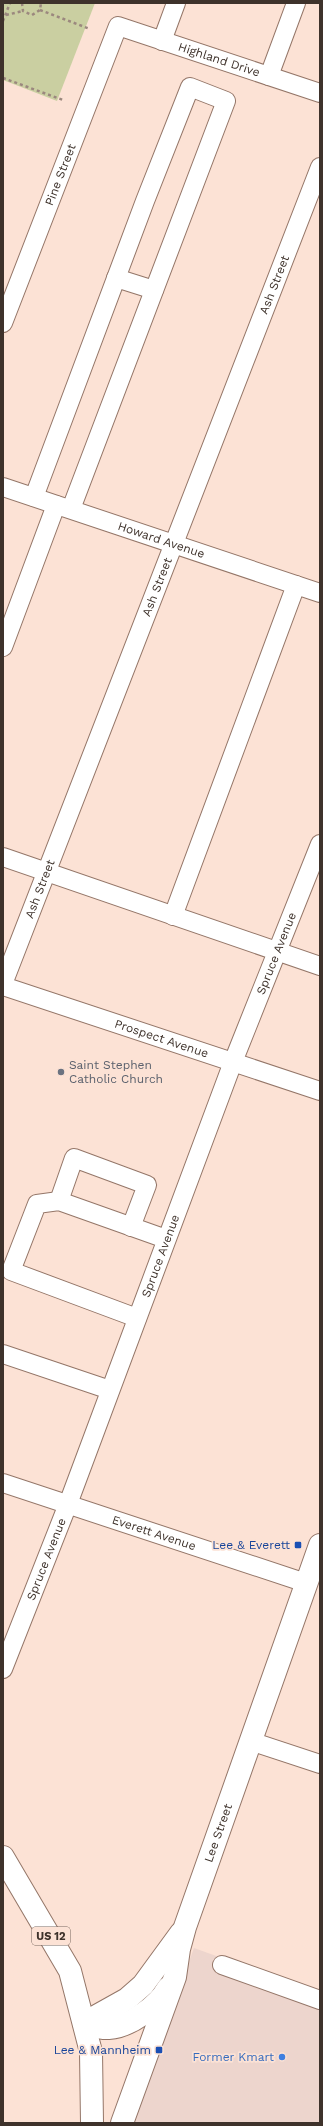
<svg xmlns="http://www.w3.org/2000/svg" width="323" height="2126" font-family="'Work Sans',sans-serif">
	<style>
		.commercial { fill: #edd5cd }
		.green { fill: #cacfa1 }
		.lines { fill: none; stroke-linecap: round; stroke-linejoin: round }
		.minor-casing { stroke: #947668; stroke-width: 20 }
		.major-casing { stroke: #947668; stroke-width: 24 }
		.path { stroke: #9b887e; stroke-width: 2.5; stroke-dasharray: 3 3; stroke-linecap: butt }
		.minor { stroke: #fff; stroke-width: 18 }
		.major { stroke: #fff; stroke-width: 22 }
		.worship-dot { fill: #6b7280; stroke: #fce2d5; stroke-width: 1.5 }
		.transit-dot { fill: #1a4fb4; stroke: #fce2d5; stroke-width: 1.5 }
		.shop-dot { fill: #3f7fe0; stroke: #fce2d5; stroke-width: 1.5 }
		.labels { text-anchor: middle; stroke-width: 3.5; stroke-linejoin: round; paint-order: stroke }
		.shield { fill: #fce2d5; stroke: #77675e; stroke-width: 1 }
		.shield-label { font-size: 11px; font-weight: bold; fill: #3e322b }
		.street-label { font-size: 12px; fill: #3e322b; stroke: #fce2d5 }
		.worship-label { font-size: 12px; fill: #5b616d; stroke: #fce2d5; text-anchor: start }
		.transit-label { font-size: 12px; fill: #164399; stroke: #fce2d5; text-anchor: end }
		.shop-label { font-size: 12px; fill: #366cbe; stroke: #fce2d5; text-anchor: end }
	</style>
	<rect width="100%" height="100%" fill="#fce2d5"/>
	<path class="commercial" d="M194,1948L320,1993V2123H130Z"/>
	<path class="green" d="M3,3H95L57,101L3,80Z"/>
	<g class="lines">
		<defs>
			<g id="minor">
				<path d="M162,41L176,3"/>
				<path d="M269,76L296,3"/>
				<path d="M116,278L154,290"/>
				<path id="s1" d="M3,323L118,26L320,93"/>
				<path id="s2" d="M3,487L320,593"/>
				<path d="M34,497L145,201L190,87L226,101L71,509"/>
				<path d="M3,647L56,505"/>
				<path d="M3,857L320,966"/>
				<path d="M173,916L296,585"/>
				<path id="s3" d="M3,984L320,167"/>
				<path id="s4" d="M3,986L320,1091"/>
				<path d="M59,1201L74,1158L147,1185L131,1227"/>
				<path d="M137,1318L11,1271L37,1204L59,1201L166,1239"/>
				<path d="M3,1354L110,1390"/>
				<path id="s5" d="M3,1483L306,1583"/>
				<path id="s6" d="M3,1669L68,1504L233,1062L320,844"/>
				<path d="M250,1741L320,1764"/>
				<path d="M222,1965L320,2000"/>
			</g>
			<g id="major">
				<path d="M3,1857L70,1971L91,2052L92,2123"/>
				<path d="M84,2023L127,1999L143,1985L181,1933"/>
				<path d="M84,2023C92,2025 100,2029 109,2028C129,2027 158,2006 168,1988"/>
				<path id="s7" d="M122,2123L175,1977L179,1949L185,1927L320,1545"/>
			</g>
		</defs>
		<use href="#minor" class="minor-casing"/>
		<use href="#major" class="major-casing"/>
		<g class="path">
			<path d="M22,3L23,11L32,15L40,10L41,3"/>
			<path d="M40,10L90,29"/>
			<path d="M6,15L23,11"/>
			<path d="M3,21L10,3"/>
			<path d="M3,78L63,100"/>
		</g>
		<use href="#minor" class="minor"/>
		<use href="#major" class="major"/>
	</g>
	<circle class="worship-dot" cx="61" cy="1072" r="4"/>
	<g class="transit-dot">
		<rect x="294" y="1541" width="8" height="8" rx="2"/>
		<rect x="155" y="2046" width="8" height="8" rx="2"/>
	</g>
	<circle class="shop-dot" cx="282" cy="2057" r="4"/>
	<g class="labels">
		<rect class="shield" x="32" y="1927" width="38" height="18" rx="3"/>
		<g class="shield-label">
			<text x="51" y="1940">US 12</text>
		</g>
		<g class="street-label">
			<text dy="4" stroke="none"><textPath href="#s1" startOffset="425">Highland Drive</textPath></text>
			<text dy="4" stroke="none"><textPath href="#s1" startOffset="159">Pine Street</textPath></text>
			<text dy="4" stroke="none"><textPath href="#s3" startOffset="750">Ash Street</textPath></text>
			<text dy="4" stroke="none"><textPath href="#s2" startOffset="167">Howard Avenue</textPath></text>
			<text dy="4" stroke="none"><textPath href="#s3" startOffset="426">Ash Street</textPath></text>
			<text dy="4" stroke="none"><textPath href="#s3" startOffset="102">Ash Street</textPath></text>
			<text dy="4" stroke="none"><textPath href="#s6" startOffset="766">Spruce Avenue</textPath></text>
			<text dy="4" stroke="none"><textPath href="#s4" startOffset="167">Prospect Avenue</textPath></text>
			<text dy="4" stroke="none"><textPath href="#s6" startOffset="442">Spruce Avenue</textPath></text>
			<text dy="4" stroke="none"><textPath href="#s5" startOffset="159">Everett Avenue</textPath></text>
			<text dy="4" stroke="none"><textPath href="#s6" startOffset="118">Spruce Avenue</textPath></text>
			<text dy="4" stroke="none"><textPath href="#s7" startOffset="306">Lee Street</textPath></text>
		</g>
		<g class="worship-label">
			<text x="69" y="1069">Saint Stephen<tspan x="69" dy="14">Catholic Church</tspan></text>
		</g>
		<g class="transit-label">
			<text x="290" y="1549">Lee &amp; Everett</text>
			<text x="151" y="2054">Lee &amp; Mannheim</text>
		</g>
		<g class="shop-label">
			<text x="274" y="2061">Former Kmart</text>
		</g>
	</g>
	<rect width="323" height="2126" fill="none" stroke="#3e322b" stroke-width="8"/>
</svg>
